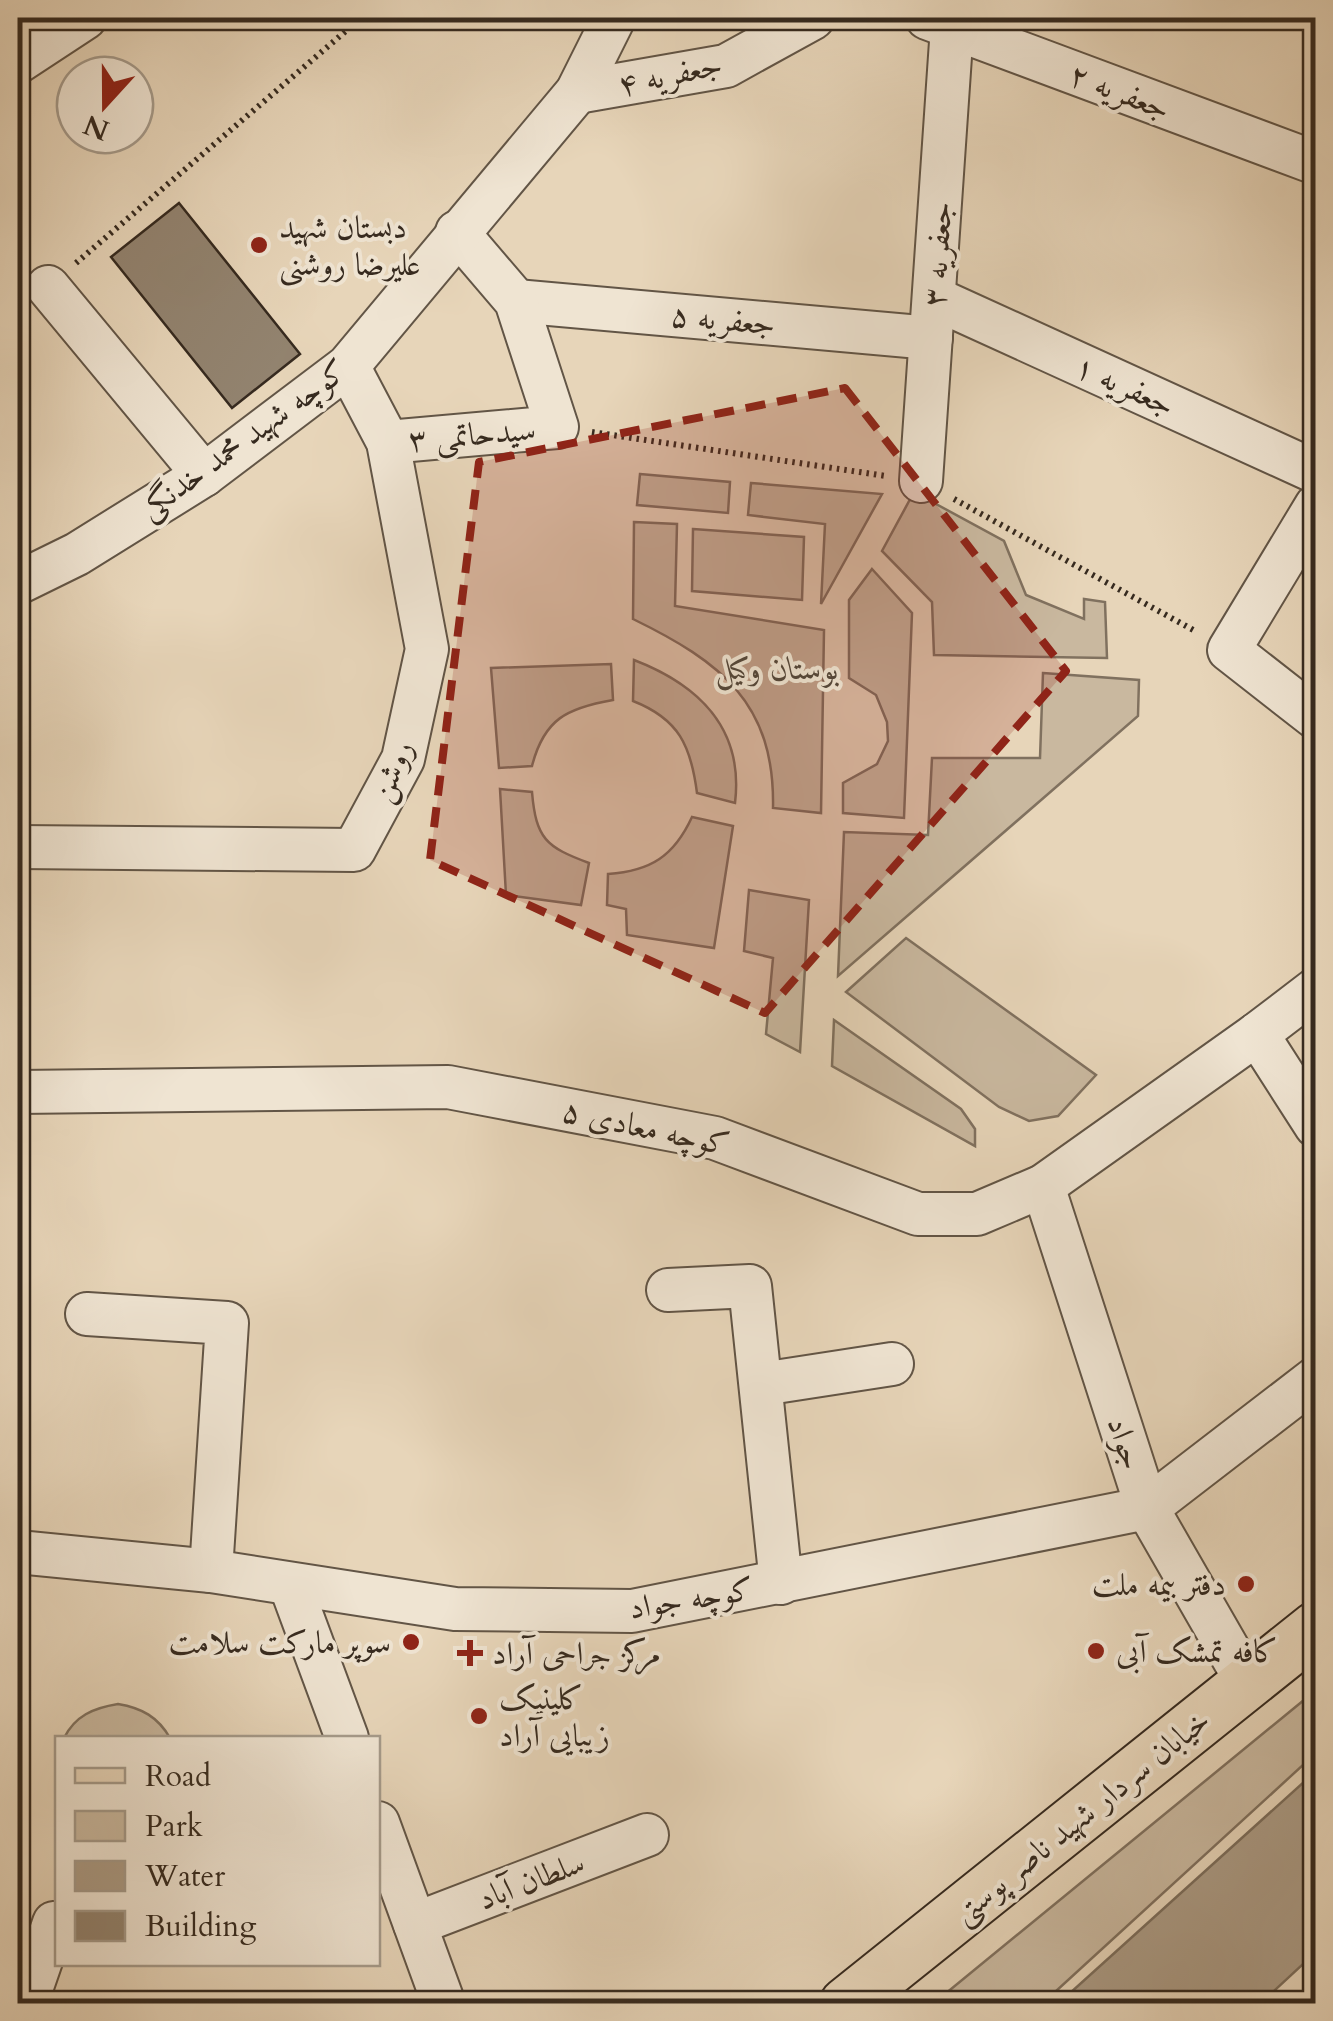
<svg xmlns="http://www.w3.org/2000/svg" width="1333" height="2021" font-family="Cardo,Amiri,serif">
	<style>
		.green { fill: #c9b89f; stroke: #80715f; stroke-width: 2.5 }
		.water { fill: #ab9b85; stroke: #7c6e5c; stroke-width: 2.5 }
		.building { fill: #92836f; stroke: #362a1f; stroke-width: 2.5 }
		.lines { fill: none; stroke-linecap: round; stroke-linejoin: round }
		.minor-casing { stroke: #625546; stroke-width: 46 }
		.major-casing { stroke: #362a1f; stroke-width: 56 }
		.path { stroke: #362a1f; stroke-width: 6; stroke-dasharray: 2.5 5; stroke-linecap: butt }
		.minor { stroke: #efe4d2; stroke-width: 42 }
		.major { stroke: #e7d5b9; stroke-width: 52 }
		.marked { fill: #8f2418; fill-opacity: 0.2; stroke: #8f2418; stroke-width: 8; stroke-dasharray: 20 12; stroke-linejoin: round }
		.poi-dot { fill: #8f2418; stroke: #efe4d2; stroke-width: 4 }
		.labels { text-anchor: middle; stroke-width: 8; stroke-linejoin: round; paint-order: stroke }
		.street-label { font-size: 32px; fill: #362a1f; stroke: #efe4d2 }
		.poi-label { font-size: 32px; fill: #362a1f; stroke: #efe4d2; text-anchor: start }
		.park-label { font-size: 32px; font-style: italic; fill: #534639; stroke: #efe4d2 }
	</style>
	<rect width="100%" height="100%" fill="#e7d5b9"/>
	<filter id="stains"><feTurbulence type="fractalNoise" baseFrequency=".002" numOctaves="4"/><feColorMatrix values="0 0 0 0 .2 0 0 0 0 .09 0 0 0 0 .02 0 0 0 .5 -.17"/></filter>
	<radialGradient id="worn" r=".72"><stop offset=".6" stop-color="#630" stop-opacity="0"/><stop offset="1" stop-color="#630" stop-opacity=".3"/></radialGradient>
	<g class="green">
		<path d="M640,474L730,482L728,513L637,505Z"/>
		<path d="M751,483L882,494L821,604L825,524L748,515Z"/>
		<path d="M914,492L1004,541L1026,595L1084,619V599L1105,602L1107,658L934,655L932,602L882,551Z"/>
		<path d="M634,522L677,524L675,606L824,630L821,813L773,808C775,703 721,662 633,619Z"/>
		<path d="M693,529L804,537L802,600L692,591Z"/>
		<path d="M872,569L912,613L904,818L843,813V783L877,764L888,741L887,722L876,695L849,678V600Z"/>
		<path d="M634,660C699,685 744,729 735,803L697,793C691,746 679,719 633,701Z"/>
		<path d="M611,664L613,700C567,708 544,719 532,766L499,768L491,668Z"/>
		<path d="M1043,673L1139,680L1138,716L838,976L844,832L928,835L932,758H1040Z"/>
		<path d="M500,789L532,792C536,839 546,847 589,863L581,905L506,895Z"/>
		<path d="M692,817L733,826L714,948L627,935L626,909L607,905L608,874C651,871 674,856 692,817Z"/>
		<path d="M749,890L809,900L800,1052L766,1034L773,958L744,951Z"/>
		<path d="M906,938L1096,1075L1058,1116L1029,1121L999,1107L846,992Z"/>
		<path d="M834,1020L961,1109L975,1129V1146L832,1066Z"/>
		<path d="M1315,1691V1754L1043,2003H934Z"/>
		<path d="M118,1704C142,1708 158,1717 170,1738H64C75,1716 93,1708 118,1704Z"/>
	</g>
	<path class="water" d="M1315,1772V1953L1261,2003H1059Z"/>
	<path class="building" d="M179,203L300,354L232,408L111,257Z"/>
	<g class="lines">
		<defs>
			<g id="minor">
				<path d="M927,18L1316,163"/>
				<path d="M18,62L85,18"/>
				<path d="M577,92L726,66L813,18"/>
				<path d="M48,287L204,475"/>
				<path d="M934,298L1316,472"/>
				<path d="M516,301L931,338"/>
				<path d="M388,442L557,427L516,301L457,232"/>
				<path d="M921,481L952,27"/>
				<path d="M1316,506L1229,650L1316,718"/>
				<path d="M18,583L77,554L204,475L348,366L577,92L614,18"/>
				<path d="M18,847L354,850L403,759L427,649L388,442L348,366"/>
				<path d="M1257,1034L1316,1126"/>
				<path d="M18,1092L448,1087L715,1138L918,1214H977L1043,1186L1257,1034L1316,989"/>
				<path d="M1043,1186L1147,1508L1247,1682"/>
				<path d="M668,1290L750,1286L781,1583"/>
				<path d="M87,1314L227,1323L211,1571"/>
				<path d="M762,1384L892,1364"/>
				<path d="M18,1552L211,1571L455,1609L632,1611L1147,1508L1316,1378"/>
				<path d="M290,1584L347,1738"/>
				<path d="M378,1823L444,2004"/>
				<path d="M415,1924L647,1835"/>
				<path d="M26,2004L54,1923"/>
			</g>
			<path id="major" d="M846,2004L1316,1628"/>
		</defs>
		<use href="#minor" class="minor-casing"/>
		<use href="#major" class="major-casing"/>
		<g class="path">
			<path d="M76,263L361,18"/>
			<path d="M592,432L886,476"/>
			<path d="M954,499L1197,632"/>
		</g>
		<use href="#minor" class="minor"/>
		<use href="#major" class="major"/>
	</g>
	<path class="marked" d="M845,388L1066,671L765,1013L430,860L479,462Z"/>
	<g class="poi-dot">
		<circle cx="259" cy="245" r="10"/>
		<circle cx="1246" cy="1584" r="10"/>
		<circle cx="411" cy="1642" r="10"/>
		<circle cx="1096" cy="1651" r="10"/>
		<path d="M465 1638h10v10h10v10h-10v10h-10v-10h-10v-10h10z"/>
		<circle cx="479" cy="1716" r="10"/>
	</g>
	<g class="labels">
		<g class="street-label">
			<text transform="translate(670 74) rotate(-12)" y="11">جعفریه ۴</text>
			<text transform="translate(1120 91) rotate(21)" y="11">جعفریه ۲</text>
			<text transform="translate(937 254) rotate(-86)" y="11">جعفریه ۳</text>
			<text transform="translate(723 319) rotate(5)" y="11">جعفریه ۵</text>
			<text transform="translate(1125 385) rotate(24)" y="11">جعفریه ۱</text>
			<text transform="translate(472 434) rotate(-5)" y="11">سیدحاتمی ۳</text>
			<text transform="translate(243 439) rotate(-36)" y="11">کوچه شهید محمد خدنگی</text>
			<text transform="translate(391 771) rotate(-67)" y="11">روشن</text>
			<text transform="translate(646 1127) rotate(12)" y="11">کوچه معادی ۵</text>
			<text transform="translate(1126 1443) rotate(72)" y="11">جواد</text>
			<text transform="translate(691 1598) rotate(-9)" y="11">کوچه جواد</text>
			<text transform="translate(1081 1816) rotate(-39)" y="11">خیابان سردار شهید ناصر پوستی</text>
			<text transform="translate(531 1880) rotate(-21)" y="11">سلطان آباد</text>
		</g>
		<g class="poi-label">
			<text x="279" y="238">دبستان شهید<tspan x="279" dy="37">علیرضا روشنی</tspan></text>
			<text x="1226" y="1595" text-anchor="end">دفتر بیمه ملت</text>
			<text x="391" y="1653" text-anchor="end">سوپر مارکت سلامت</text>
			<text x="1116" y="1662">کافه تمشک آبی</text>
			<text x="492" y="1664">مرکز جراحی آراد</text>
			<text x="499" y="1709">کلینیک<tspan x="499" dy="37">زیبایی آراد</tspan></text>
		</g>
		<g class="park-label">
			<text x="777" y="679">بوستان وکیل</text>
		</g>
	</g>
	<rect width="1333" height="2021" fill="none" stroke="#e7d5b9" stroke-width="60"/>
	<rect x="20" y="20" width="1293" height="1981" fill="none" stroke="#362a1f" stroke-width="5"/>
	<rect x="30" y="30" width="1273" height="1961" fill="none" stroke="#362a1f" stroke-width="2.5"/>
	<rect x="55" y="1736" width="325" height="230" fill="#efe4d2" stroke="#a59a8a" stroke-width="2.5"/>
	<rect x="75" y="1768" width="50" height="15" fill="#e7d5b9" stroke="#a59a8a" stroke-width="2.5"/>
	<text x="145" y="1786" font-size="30" fill="#362a1f">Road</text>
	<rect x="75" y="1811" width="50" height="30" fill="#c9b89f" stroke="#a59a8a" stroke-width="2.5"/>
	<text x="145" y="1836" font-size="30" fill="#362a1f">Park</text>
	<rect x="75" y="1861" width="50" height="30" fill="#ab9b85" stroke="#a59a8a" stroke-width="2.5"/>
	<text x="145" y="1886" font-size="30" fill="#362a1f">Water</text>
	<rect x="75" y="1911" width="50" height="30" fill="#92836f" stroke="#a59a8a" stroke-width="2.5"/>
	<text x="145" y="1936" font-size="30" fill="#362a1f">Building</text>
	<g transform="translate(105 105) rotate(201)"><circle r="48" fill="#efe4d2" stroke="#a59a8a" stroke-width="2.5"/>
	<path d="M0-8L18 38L0 25L-18 38Z" fill="#8f2418"/>
	<text y="-15" font-size="28" font-weight="bold" text-anchor="middle" fill="#362a1f">N</text>
	</g>
	<rect width="100%" height="100%" filter="url(#stains)"/>
	<rect width="100%" height="100%" fill="url(#worn)"/>
</svg>
